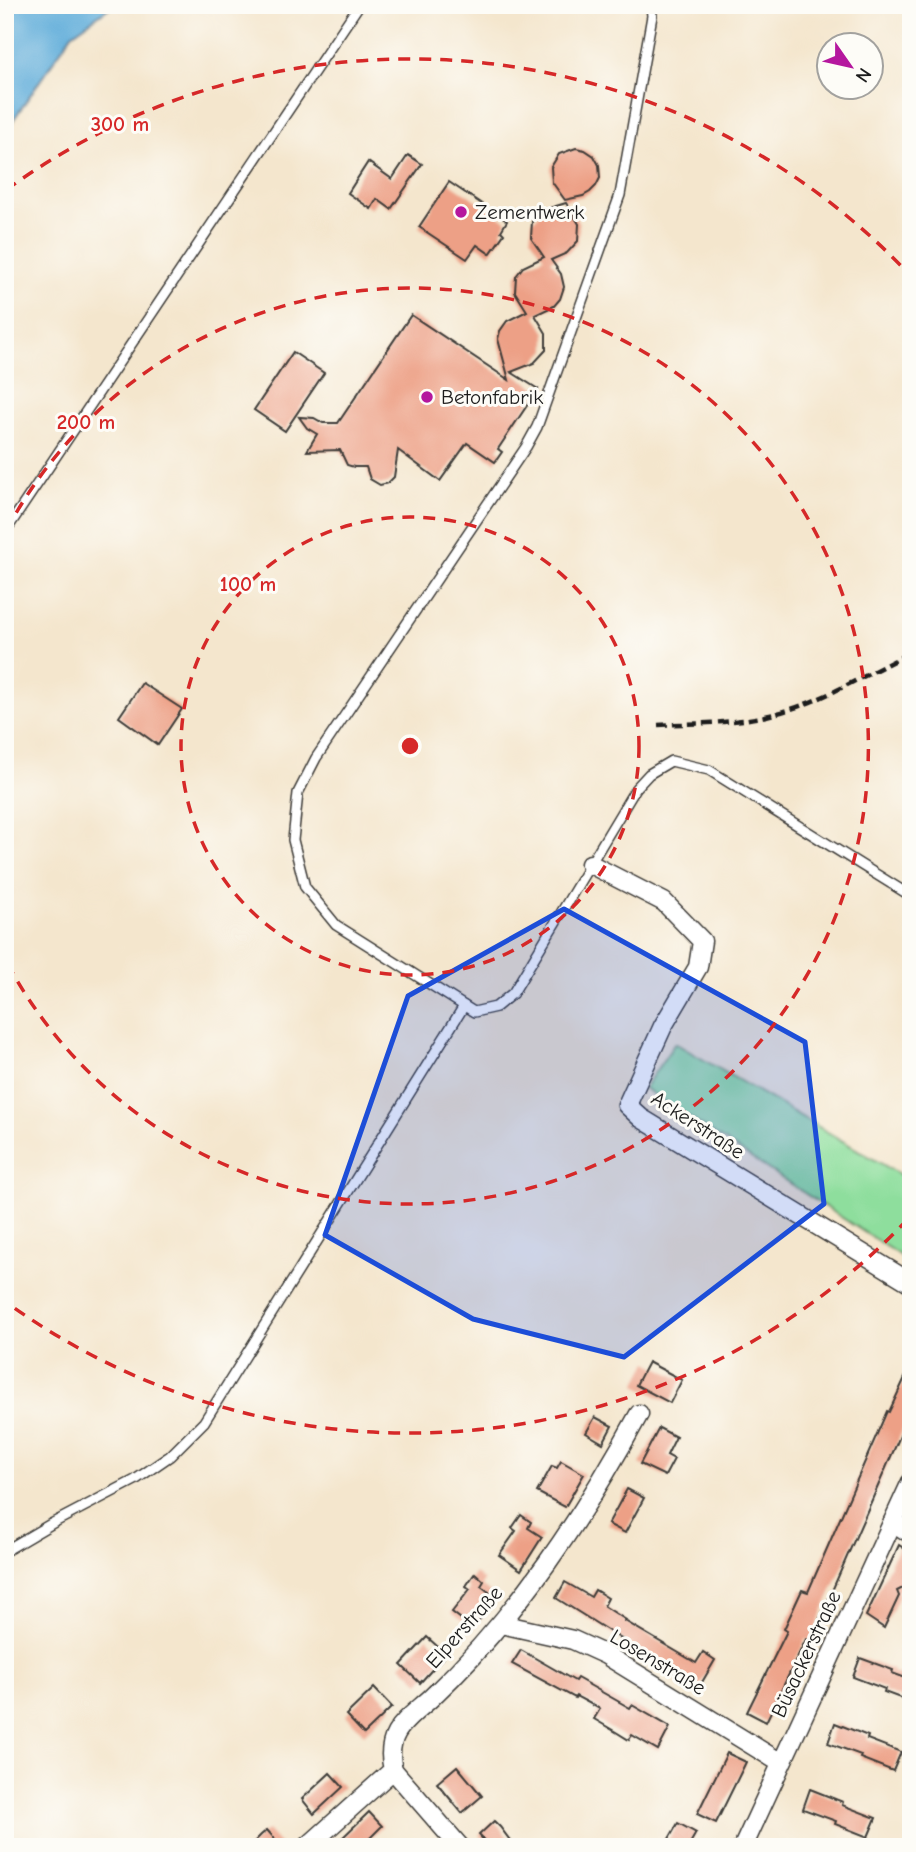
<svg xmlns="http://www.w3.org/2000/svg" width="916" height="1852" font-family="'Comic Neue',sans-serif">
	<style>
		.green { fill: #8ede9d; stroke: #557d5c; stroke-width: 2 }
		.water { fill: #61adda; stroke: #3e647b; stroke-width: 2 }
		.building { fill: #eda086 }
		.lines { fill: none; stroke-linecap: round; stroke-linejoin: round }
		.lane-casing { stroke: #3c3a37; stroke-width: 12 }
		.street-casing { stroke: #3c3a37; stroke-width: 21 }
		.lane { stroke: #fff; stroke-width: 9 }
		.street { stroke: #fff; stroke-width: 18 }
		.rail { stroke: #1c1c1c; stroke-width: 4.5; stroke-dasharray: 10 5; stroke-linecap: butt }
		.marked { fill: #1d4ed8; fill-opacity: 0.2; stroke: #1d4ed8; stroke-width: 5; stroke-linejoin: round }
		.ring { fill: none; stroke: #d62828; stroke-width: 3.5; stroke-dasharray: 12 9 }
		.poi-dot { fill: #b5179e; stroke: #fdfcf7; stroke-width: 2.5 }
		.labels { text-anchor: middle; stroke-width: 6; stroke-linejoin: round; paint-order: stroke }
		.poi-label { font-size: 21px; fill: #1c1c1c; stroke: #fdfcf7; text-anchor: start }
		.street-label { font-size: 21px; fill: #1c1c1c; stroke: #fdfcf7 }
		.centre { fill: #d62828; stroke: #fdfcf7; stroke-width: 3.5 }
		.ring-label { font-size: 21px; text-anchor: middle; font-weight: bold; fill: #d62828; stroke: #fdfcf7; stroke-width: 6; stroke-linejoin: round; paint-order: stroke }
	</style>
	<rect width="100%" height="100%" fill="#fdfcf7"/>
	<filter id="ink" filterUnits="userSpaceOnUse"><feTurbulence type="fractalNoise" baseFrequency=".0143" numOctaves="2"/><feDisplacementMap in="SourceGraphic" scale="14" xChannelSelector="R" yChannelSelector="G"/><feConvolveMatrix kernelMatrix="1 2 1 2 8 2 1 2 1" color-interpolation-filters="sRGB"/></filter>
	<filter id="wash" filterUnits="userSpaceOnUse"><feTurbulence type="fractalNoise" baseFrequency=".00686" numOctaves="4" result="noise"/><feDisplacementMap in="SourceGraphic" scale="28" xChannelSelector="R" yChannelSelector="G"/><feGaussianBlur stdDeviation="1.57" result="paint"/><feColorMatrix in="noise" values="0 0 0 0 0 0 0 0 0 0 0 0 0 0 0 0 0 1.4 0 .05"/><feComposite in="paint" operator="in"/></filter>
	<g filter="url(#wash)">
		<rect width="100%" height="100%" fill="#f4e6cd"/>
		<path class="green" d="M675,1043L911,1181V1263L644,1088Z"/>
		<path class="water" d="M5,5H113L72,34L5,132Z"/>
		<g id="blocks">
			<g class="building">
				<path d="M576,148L585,150L594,156L599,165L600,178L596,186L590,192L583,196L565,200L552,182L551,167L559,154Z"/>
				<path d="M408,155L422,164L391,209L377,199L371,209L348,193L368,162L392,179Z"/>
				<path d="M449,182L507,221L501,231L504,234L490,254L477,245L467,259L419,227Z"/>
				<path d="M566,203L579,224L578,241L567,253L551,260L561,274L564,287L560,299L554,306L535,315L546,333V350L534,363L511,372L538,389L498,449L502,452L495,462L467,443L440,481L398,450L394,477L388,483L380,485L370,479L366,467H354L347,465L340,450L307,451L317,434L307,428L299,417L314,418L323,423H338L411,315L509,380L498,339L500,331L507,321L527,311L515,292L516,276L523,267L544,257L531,238L532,221L543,210Z"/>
				<path d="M293,352L324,373L285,431L254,410Z"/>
				<path d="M142,683L182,709L158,745L119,717Z"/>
				<path d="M648,1362L682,1380L670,1403L636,1385Z"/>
				<path d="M911,1365V1411L810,1641L806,1639L766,1722L747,1712L787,1631L784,1629L802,1590L808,1592L887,1411L889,1412Z"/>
				<path d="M595,1417L612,1426L603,1443L586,1433Z"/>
				<path d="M659,1428L676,1437L667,1455L674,1459L665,1476L640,1464Z"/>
				<path d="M561,1461L584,1474L565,1507L537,1492L552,1466L557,1468Z"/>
				<path d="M627,1489L644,1498L625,1533L608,1524Z"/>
				<path d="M521,1515L531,1522L528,1528L542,1537L521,1570L499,1555L516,1531L512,1528Z"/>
				<path d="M899,1545L911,1553V1572L903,1588L897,1591L899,1596L884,1628L866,1616Z"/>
				<path d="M475,1573L484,1581L481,1586L497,1598L473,1628L452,1612L470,1589L466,1586Z"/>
				<path d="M565,1582L591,1597L595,1590L608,1598L604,1606L626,1620L625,1621L696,1663L703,1652L715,1660L701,1684L698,1687L556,1598Z"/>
				<path d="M427,1637L446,1654L420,1683L401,1665Z"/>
				<path d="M521,1650L575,1681L577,1678L630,1708L632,1705L670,1727L658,1750L632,1735L629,1740L616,1732L594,1719L600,1709L576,1696L575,1698L512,1664Z"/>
				<path d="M860,1658L893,1670L892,1673L911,1680V1702L884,1692L885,1689L853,1677Z"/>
				<path d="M374,1688L392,1707L364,1734L346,1715Z"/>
				<path d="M835,1723L868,1736L867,1739L901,1752L893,1771L860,1758L861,1755L828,1743Z"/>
				<path d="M727,1753L746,1762L716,1823L697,1814Z"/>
				<path d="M457,1766L482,1796L462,1813L437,1783Z"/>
				<path d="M330,1773L343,1787L314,1814L302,1799Z"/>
				<path d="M810,1789L843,1802L842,1805L876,1818L868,1837L835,1824L836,1821L803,1809Z"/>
				<path d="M369,1812L382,1826L361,1847H348L341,1839Z"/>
				<path d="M494,1821L500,1827L515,1847H490L479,1835Z"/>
				<path d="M678,1823L696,1833L688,1847H672L666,1844Z"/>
				<path d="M267,1830L282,1847H249L261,1835Z"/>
			</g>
		</g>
	</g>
	<g filter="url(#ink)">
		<use href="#blocks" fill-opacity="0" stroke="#3c3a37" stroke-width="2"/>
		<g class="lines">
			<defs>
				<g id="lane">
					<path d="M651,5L652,16L620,195L537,427L526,447L316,758L298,793L293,840L305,887L336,925L474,1012L496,1007L513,993L636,788L649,774L671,761L709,770L911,896"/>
					<path d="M5,532L359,5"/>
					<path d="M5,1551L51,1524L135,1480L170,1456L204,1422L464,1006"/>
				</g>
				<g id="street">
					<path d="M590,864L664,902L702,941L698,967L663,1026L627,1105L641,1118L911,1283"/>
					<path d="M893,1522L911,1534"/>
					<path d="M501,1624L573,1640L606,1655L781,1763"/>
					<path d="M393,1770L460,1847"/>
					<path d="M307,1847L393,1770C384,1732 406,1721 432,1697C518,1615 583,1517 639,1414"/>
					<path d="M743,1847L911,1482"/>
				</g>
			</defs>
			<use href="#lane" class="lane-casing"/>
			<use href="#street" class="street-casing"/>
			<use href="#lane" class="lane"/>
			<use href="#street" class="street"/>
			<path class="rail" d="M658,725C695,723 733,724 770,715C821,703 864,675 911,652"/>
		</g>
	</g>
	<path class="marked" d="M564,909L805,1042L824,1204L624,1357L473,1319L325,1235L408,996Z"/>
	<g class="ring">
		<circle cx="410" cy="746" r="229"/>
		<path d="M6 531A458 458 0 1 1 6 961"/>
		<path d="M908 1219A687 687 0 0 1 6 1302M6 190A687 687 0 0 1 908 273"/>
	</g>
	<g class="poi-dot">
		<circle cx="461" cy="212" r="7"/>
		<circle cx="427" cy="397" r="7"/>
	</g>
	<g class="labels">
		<g class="poi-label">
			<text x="475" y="219">Zementwerk</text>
			<text x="441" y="404">Betonfabrik</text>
		</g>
		<g class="street-label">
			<text transform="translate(698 1125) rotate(33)" y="7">Ackerstraße</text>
			<text transform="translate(464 1627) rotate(-48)" y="7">Elperstraße</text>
			<text transform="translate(806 1654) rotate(-65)" y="7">Büsackerstraße</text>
			<text transform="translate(658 1662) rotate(31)" y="7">Losenstraße</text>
		</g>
	</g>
	<circle cx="410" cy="746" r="10" class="centre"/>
	<g class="ring-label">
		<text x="120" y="131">300 m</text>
		<text x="86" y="429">200 m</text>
		<text x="248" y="591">100 m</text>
	</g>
	<rect width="916" height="1852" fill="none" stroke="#fdfcf7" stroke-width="28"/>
	<g transform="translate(850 66) rotate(124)"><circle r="33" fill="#fdfcf7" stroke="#a3a29f" stroke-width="2"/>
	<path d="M0-5L12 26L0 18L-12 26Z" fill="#b5179e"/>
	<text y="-10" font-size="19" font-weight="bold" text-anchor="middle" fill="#1c1c1c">N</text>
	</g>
</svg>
